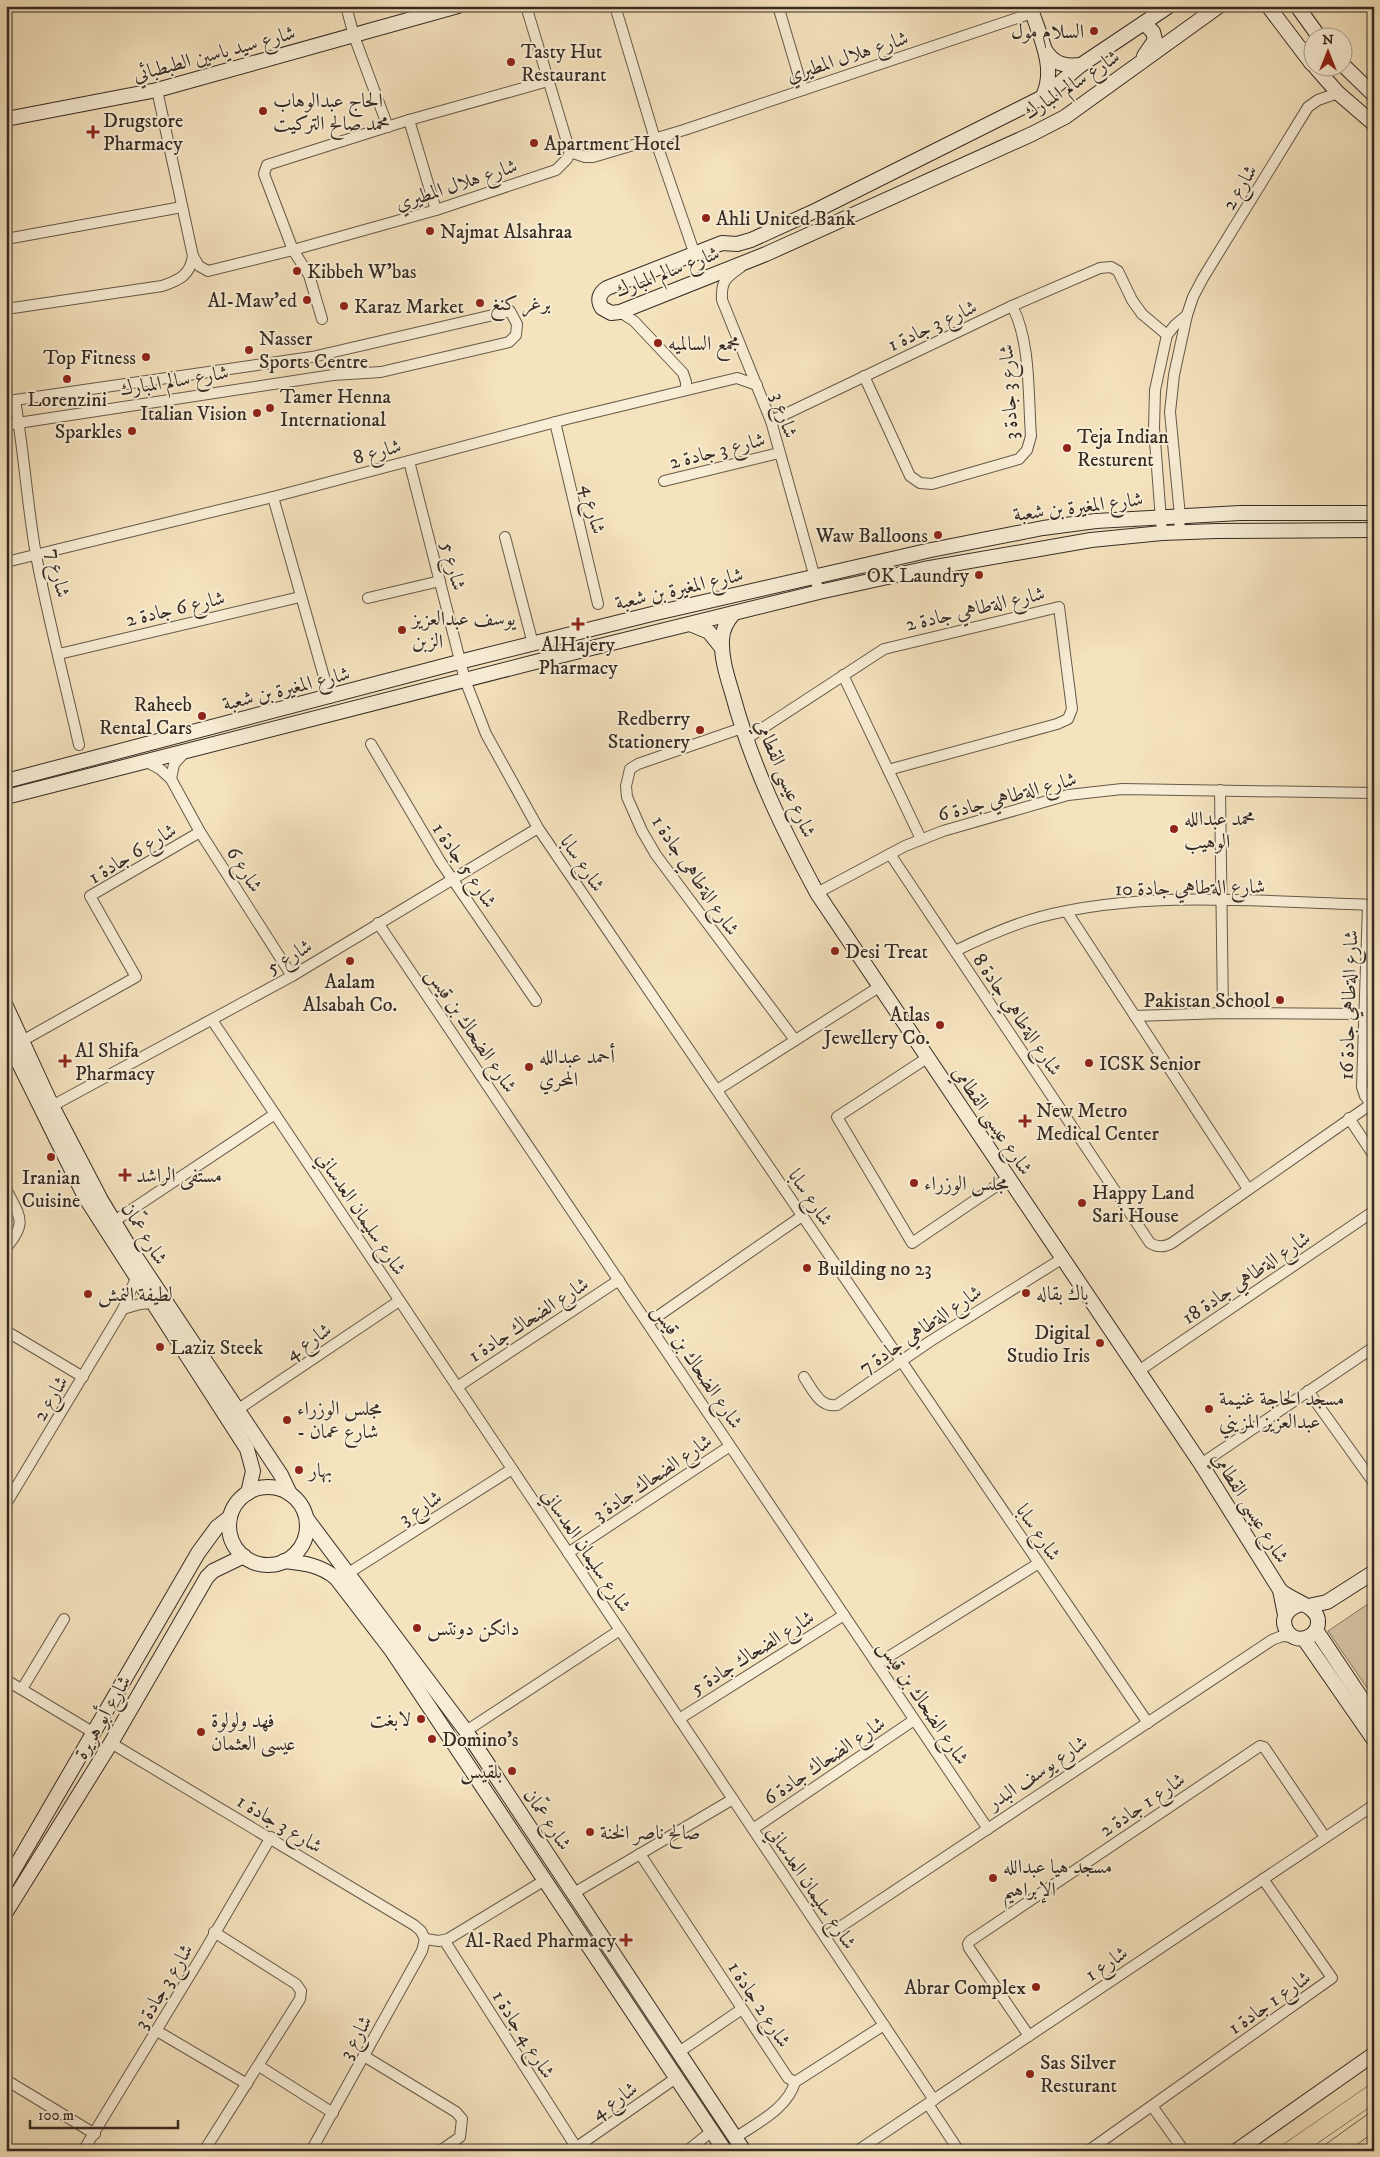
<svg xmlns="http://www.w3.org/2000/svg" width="1380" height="2157" font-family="'IM FELL DW Pica',Amiri,serif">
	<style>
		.green { fill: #d5c4a4; stroke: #867864 }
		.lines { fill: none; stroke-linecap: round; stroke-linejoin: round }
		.street-casing { stroke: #66594a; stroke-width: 12 }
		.secondary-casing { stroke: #362b24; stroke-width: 16 }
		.highway-casing { stroke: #362b24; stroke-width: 19 }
		.street { stroke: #f8edd5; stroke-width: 10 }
		.secondary { stroke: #f8edd5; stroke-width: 14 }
		.highway { stroke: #f5e3be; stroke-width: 18 }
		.poi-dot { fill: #8f2418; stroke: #f8edd5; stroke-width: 2 }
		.labels { text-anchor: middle; stroke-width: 4; stroke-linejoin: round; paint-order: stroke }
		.poi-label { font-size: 20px; fill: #362b24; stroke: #f8edd5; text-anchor: start }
		.street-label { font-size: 20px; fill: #362b24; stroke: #f8edd5 }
	</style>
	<rect width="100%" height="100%" fill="#f5e3be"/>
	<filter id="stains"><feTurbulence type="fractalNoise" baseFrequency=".004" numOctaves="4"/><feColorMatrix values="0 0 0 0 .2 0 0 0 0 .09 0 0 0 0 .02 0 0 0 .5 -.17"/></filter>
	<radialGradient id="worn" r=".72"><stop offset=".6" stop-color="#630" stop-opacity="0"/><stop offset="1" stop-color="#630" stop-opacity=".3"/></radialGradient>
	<path class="green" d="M1374,1600V1698L1328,1631Z"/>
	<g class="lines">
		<defs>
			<g id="street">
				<path d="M346,6L354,36L388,127"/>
				<path d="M526,6L570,152"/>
				<path d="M615,6L655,139L694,252"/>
				<path d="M778,6L803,90"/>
				<path d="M157,90L193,256L199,266L208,271L293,250L436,210L556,170L567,159L570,152"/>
				<path d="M409,120L436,210"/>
				<path d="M570,152L585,157H593L684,130L1032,13"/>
				<path d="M6,239L182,207"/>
				<path d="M741,267C726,278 721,280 722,300L771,421L819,592"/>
				<path d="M6,309L162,286C180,280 190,275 193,256"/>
				<path d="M620,312L634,321L683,373L686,382V390"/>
				<path d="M322,319L309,275L293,250L264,174L267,165L409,120L548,81"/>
				<path d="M864,376L910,476L920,483L932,484L1019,459L1027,450L1031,436C1028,397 1031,341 1012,306"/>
				<path d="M771,421L1012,306L1100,268L1111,267L1118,271L1132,300L1142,314L1167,335"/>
				<path d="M555,422L598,604"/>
				<path d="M6,425L18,423L333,375L381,372L509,342L516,335L517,324L510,311L312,357L15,400C24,452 27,504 36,555C48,619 65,682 79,745"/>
				<path d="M409,461L465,680L486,734L538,828L1148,1723"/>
				<path d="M664,481L779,453"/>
				<path d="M273,497L330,698"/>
				<path d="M1162,533L1154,428L1155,390L1167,335L1175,325L1187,315"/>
				<path d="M1179,533L1180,516L1170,412L1174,375L1187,315L1193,297L1203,278L1308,107L1318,100L1338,93"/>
				<path d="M505,537L533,644"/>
				<path d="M6,562L273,497L567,419L737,378L757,385"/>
				<path d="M368,598L440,581"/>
				<path d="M59,654L300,597"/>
				<path d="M843,675L921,839"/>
				<path d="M742,728L638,764L630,769L626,786L627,797L642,831L656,855L795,1040"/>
				<path d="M746,739L884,649L1059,607L1072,709L1068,719L1057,724L888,770"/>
				<path d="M371,744L440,861L536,1001"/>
				<path d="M147,762L160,769L171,779L200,832L292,976"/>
				<path d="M171,779L174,764L185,752"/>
				<path d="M1220,790L1223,1013"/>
				<path d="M890,854L1150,1243C1158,1248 1165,1247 1172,1243L1374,1102"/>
				<path d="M817,893L905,846L943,831L1068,795L1122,789L1374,793"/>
				<path d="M1368,905L1362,1087L1365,1096L1371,1104"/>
				<path d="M1067,912L1248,1189"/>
				<path d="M378,923L988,1829"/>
				<path d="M955,951C982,938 1010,925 1040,917C1148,889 1264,902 1374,905"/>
				<path d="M1135,1016L1223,1013L1364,1014"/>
				<path d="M212,1020L934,2100"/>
				<path d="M22,1041L136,977L90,896L200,832"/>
				<path d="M927,1058L837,1117L912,1243L1008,1178"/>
				<path d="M717,1090L879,987"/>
				<path d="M52,1106L292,976L538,828"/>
				<path d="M1349,1118L1374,1156"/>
				<path d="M6,1189C20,1217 28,1222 6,1248"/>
				<path d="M113,1222L275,1114"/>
				<path d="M123,1309L140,1304L152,1303"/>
				<path d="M648,1323L802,1216"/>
				<path d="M6,1331L83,1377"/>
				<path d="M1137,1372L1374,1211"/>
				<path d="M804,1377C812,1389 820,1408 837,1405L929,1342L1063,1258"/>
				<path d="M457,1387L619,1280"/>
				<path d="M1308,1391L1374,1483"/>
				<path d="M237,1410L399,1301"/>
				<path d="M1201,1464L1374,1347"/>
				<path d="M6,1504L123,1309L136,1278"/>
				<path d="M568,1553L730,1446"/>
				<path d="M347,1574L512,1469"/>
				<path d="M877,1664L1039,1563"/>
				<path d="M6,1680L94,1733"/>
				<path d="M22,1689L64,1619"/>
				<path d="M679,1719L844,1615"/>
				<path d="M466,1731L620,1630"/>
				<path d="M111,1743L414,1925L421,1931L425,1939"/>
				<path d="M753,1829L914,1720"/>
				<path d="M640,1854L788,2078L795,2082"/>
				<path d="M574,1893L733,1799"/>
				<path d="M825,1937L1272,1640L1282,1636L1294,1637"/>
				<path d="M425,1939L439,1941L448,1939L545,1880"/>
				<path d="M444,1940L576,2147"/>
				<path d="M157,2031L247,2084"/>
				<path d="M1029,2036L969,1948L968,1944L970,1941L1260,1746L1264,1747L1325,1837"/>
				<path d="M679,2052L742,2009"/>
				<path d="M364,2056L456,2112L462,2119L460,2137L440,2151"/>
				<path d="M259,2066L333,2113"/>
				<path d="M6,2080L95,2134"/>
				<path d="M795,2082L884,2025"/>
				<path d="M928,2104L959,2151"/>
				<path d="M1152,2106L1184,2151"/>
				<path d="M735,2138C757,2123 788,2108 795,2082"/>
				<path d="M83,2151L204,1952L271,1837"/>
				<path d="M204,2151L300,1999L301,1991L296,1984L214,1932"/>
				<path d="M311,2151L422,1951L425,1939"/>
				<path d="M571,2151L676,2078"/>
				<path d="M687,2151L712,2131"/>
				<path d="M857,2151L1374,1805"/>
				<path d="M1088,2151L1332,1978L1263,1879"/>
			</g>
			<g id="secondary">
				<path d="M1030,6C1039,35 1057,67 1043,96"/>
				<path d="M1169,6L1081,65L1043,97L817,210L751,240L737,244L722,243L607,288C599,293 597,300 602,308L611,313L620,312L766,254L1032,134L1065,117L1219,6"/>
				<path d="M1268,6L1312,64"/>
				<path d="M1297,6L1320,38"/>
				<path d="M1144,23L1153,32L1155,40L1144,56"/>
				<path d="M1045,50C1054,64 1065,67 1081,65"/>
				<path d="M1342,64L1374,95"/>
				<path d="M1316,68L1338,93L1374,124"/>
				<path d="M6,119L157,90L458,6"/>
				<path d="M734,613C727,621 722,629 722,640C721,659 728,679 733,696C752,766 783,830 817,893L1201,1464L1280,1590L1285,1615"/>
				<path d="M690,624L709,632L722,648"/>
				<path d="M6,781L459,662L656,613L931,550L1043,528L1096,521L1240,513H1374"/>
				<path d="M6,797L539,661L819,592L924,569L1091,540L1162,533L1216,531L1374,530"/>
				<path d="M6,1006L52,1106L101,1200L130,1248L281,1475L290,1494"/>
				<path d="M6,1037L85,1197L247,1449L253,1471L248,1493"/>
				<circle cx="268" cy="1526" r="39"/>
				<path d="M307,1519L466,1731L744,2151"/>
				<path d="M284,1561C304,1563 320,1565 336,1578L392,1651L725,2151"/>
				<path d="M1280,1590C1291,1601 1320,1606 1318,1623C1317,1638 1296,1645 1287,1631C1279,1618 1289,1606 1303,1604"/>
				<path d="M1308,1606L1327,1602L1374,1572"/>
				<path d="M1316,1630L1374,1717"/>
				<path d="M1304,1639L1374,1740"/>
				<path d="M6,1883L198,1553L217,1527L230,1517"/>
				<path d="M6,1912L111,1743L207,1577L213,1571L244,1556"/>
				<path d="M1236,2151L1374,2054"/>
			</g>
			<g id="highway">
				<path d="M1290,2151L1374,2093"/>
				<path d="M1332,2151L1374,2121"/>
			</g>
		</defs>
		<use href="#street" class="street-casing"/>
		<use href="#secondary" class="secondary-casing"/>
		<use href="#highway" class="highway-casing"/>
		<use href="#street" class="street"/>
		<use href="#secondary" class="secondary"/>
		<use href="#highway" class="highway"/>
	</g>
	<g class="poi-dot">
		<circle cx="1094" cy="31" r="5"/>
		<circle cx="511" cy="62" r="5"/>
		<circle cx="263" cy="111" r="5"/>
		<path d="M90.5 124.5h5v5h5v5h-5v5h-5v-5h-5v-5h5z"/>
		<circle cx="534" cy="143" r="5"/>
		<circle cx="706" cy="218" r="5"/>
		<circle cx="430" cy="231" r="5"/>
		<circle cx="297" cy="271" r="5"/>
		<circle cx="307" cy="300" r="5"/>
		<circle cx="480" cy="303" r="5"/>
		<circle cx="344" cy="306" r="5"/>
		<circle cx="658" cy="343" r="5"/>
		<circle cx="249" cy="350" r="5"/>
		<circle cx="146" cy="357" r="5"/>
		<circle cx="67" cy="379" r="5"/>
		<circle cx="270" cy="408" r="5"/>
		<circle cx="257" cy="413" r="5"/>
		<circle cx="132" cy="431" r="5"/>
		<circle cx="1067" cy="448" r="5"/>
		<circle cx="938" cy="535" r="5"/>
		<circle cx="979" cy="575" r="5"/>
		<path d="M575.5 616.5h5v5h5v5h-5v5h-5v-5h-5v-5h5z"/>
		<circle cx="402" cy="630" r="5"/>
		<circle cx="202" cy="716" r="5"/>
		<circle cx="700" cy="730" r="5"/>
		<circle cx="1174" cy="829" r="5"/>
		<circle cx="835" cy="951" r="5"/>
		<circle cx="350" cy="961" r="5"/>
		<circle cx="1280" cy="1000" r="5"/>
		<circle cx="940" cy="1025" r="5"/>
		<path d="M62.5 1053.5h5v5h5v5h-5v5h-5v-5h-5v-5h5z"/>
		<circle cx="1089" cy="1063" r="5"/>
		<circle cx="529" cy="1067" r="5"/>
		<path d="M1022.5 1113.5h5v5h5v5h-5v5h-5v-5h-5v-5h5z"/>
		<circle cx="51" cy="1157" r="5"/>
		<path d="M122.5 1167.5h5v5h5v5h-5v5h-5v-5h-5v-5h5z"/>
		<circle cx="914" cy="1183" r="5"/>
		<circle cx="1082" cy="1203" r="5"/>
		<circle cx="807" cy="1268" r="5"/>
		<circle cx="1026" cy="1293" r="5"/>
		<circle cx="88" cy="1294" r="5"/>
		<circle cx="1100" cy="1343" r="5"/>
		<circle cx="160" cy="1347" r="5"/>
		<circle cx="1209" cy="1409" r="5"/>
		<circle cx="287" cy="1420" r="5"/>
		<circle cx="299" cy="1470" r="5"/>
		<circle cx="417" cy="1628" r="5"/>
		<circle cx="421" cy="1719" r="5"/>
		<circle cx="201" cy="1732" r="5"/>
		<circle cx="432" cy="1739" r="5"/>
		<circle cx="512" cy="1771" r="5"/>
		<circle cx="590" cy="1832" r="5"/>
		<circle cx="993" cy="1878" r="5"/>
		<path d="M623.5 1932.5h5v5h5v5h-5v5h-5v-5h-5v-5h5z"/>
		<circle cx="1036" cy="1987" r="5"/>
		<circle cx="1030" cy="2074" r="5"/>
	</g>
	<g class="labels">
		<g class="poi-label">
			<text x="1084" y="38" text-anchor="end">السلام مول</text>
			<text x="521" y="58">Tasty Hut<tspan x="521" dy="23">Restaurant</tspan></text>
			<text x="273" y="107">الحاج عبدالوهاب<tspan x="273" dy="23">محمد صالح التركيت</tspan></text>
			<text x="103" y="127">Drugstore<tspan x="103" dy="23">Pharmacy</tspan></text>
			<text x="544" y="150">Apartment Hotel</text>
			<text x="716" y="225">Ahli United Bank</text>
			<text x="440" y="238">Najmat Alsahraa</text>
			<text x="307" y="278">Kibbeh W'bas</text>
			<text x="297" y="307" text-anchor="end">Al-Maw'ed</text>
			<text x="490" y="310">برغر كنغ</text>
			<text x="354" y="313">Karaz Market</text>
			<text x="259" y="345">Nasser<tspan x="259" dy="23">Sports Centre</tspan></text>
			<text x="668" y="350">مجمع السالميه</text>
			<text x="136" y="364" text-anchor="end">Top Fitness</text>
			<text x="280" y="403">Tamer Henna<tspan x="280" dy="23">International</tspan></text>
			<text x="67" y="406" text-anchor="middle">Lorenzini</text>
			<text x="247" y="420" text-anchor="end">Italian Vision</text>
			<text x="122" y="438" text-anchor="end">Sparkles</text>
			<text x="1077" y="443">Teja Indian<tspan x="1077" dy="23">Resturent</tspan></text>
			<text x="928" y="542" text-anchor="end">Waw Balloons</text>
			<text x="969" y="582" text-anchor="end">OK Laundry</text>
			<text x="412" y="625">يوسف عبدالعزيز<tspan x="412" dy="23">الزبن</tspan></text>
			<text x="578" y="651" text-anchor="middle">AlHajery<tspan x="578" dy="23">Pharmacy</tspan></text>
			<text x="192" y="711" text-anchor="end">Raheeb<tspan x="192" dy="23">Rental Cars</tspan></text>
			<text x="690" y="725" text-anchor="end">Redberry<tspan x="690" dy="23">Stationery</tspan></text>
			<text x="1184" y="825">محمد عبدالله<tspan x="1184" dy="23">الوهيب</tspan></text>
			<text x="845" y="958">Desi Treat</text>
			<text x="350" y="988" text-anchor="middle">Aalam<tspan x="350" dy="23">Alsabah Co.</tspan></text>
			<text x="1270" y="1007" text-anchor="end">Pakistan School</text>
			<text x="930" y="1021" text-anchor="end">Atlas<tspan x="930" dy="23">Jewellery Co.</tspan></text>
			<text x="75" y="1057">Al Shifa<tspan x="75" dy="23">Pharmacy</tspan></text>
			<text x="539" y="1063">أحمد عبدالله<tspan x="539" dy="23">المحري</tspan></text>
			<text x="1099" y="1070">ICSK Senior</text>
			<text x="1036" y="1117">New Metro<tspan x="1036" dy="23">Medical Center</tspan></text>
			<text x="136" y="1182">مستفى الراشد</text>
			<text x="51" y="1184" text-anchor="middle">Iranian<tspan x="51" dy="23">Cuisine</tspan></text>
			<text x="924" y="1190">مجلس الوزراء</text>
			<text x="1092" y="1199">Happy Land<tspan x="1092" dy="23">Sari House</tspan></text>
			<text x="817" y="1275">Building no 23</text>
			<text x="1036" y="1300">باك بقاله</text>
			<text x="98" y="1301">لطيفة النمش</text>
			<text x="1090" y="1339" text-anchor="end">Digital<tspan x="1090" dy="23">Studio Iris</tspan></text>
			<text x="170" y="1354">Laziz Steek</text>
			<text x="1219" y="1405">مسجد الحاجة غنيمة<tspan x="1219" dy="23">عبدالعزيز المزيني</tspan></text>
			<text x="297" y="1415">مجلس الوزراء<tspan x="297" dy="23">- شارع عمان</tspan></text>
			<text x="309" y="1477">بهار</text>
			<text x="427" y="1635">دانكن دونتس</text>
			<text x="411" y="1726" text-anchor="end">لابغت</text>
			<text x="211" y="1727">فهد ولولوة<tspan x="211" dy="23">عيسى العثمان</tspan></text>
			<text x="442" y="1746">Domino's</text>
			<text x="502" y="1778" text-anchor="end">بلقيس</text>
			<text x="600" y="1839">صالح ناصر الخنة</text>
			<text x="1003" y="1873">مسجد هيا عبدالله<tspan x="1003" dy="23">الإبراهيم</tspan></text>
			<text x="616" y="1947" text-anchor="end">Al-Raed Pharmacy</text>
			<text x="1026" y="1994" text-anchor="end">Abrar Complex</text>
			<text x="1040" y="2069">Sas Silver<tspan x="1040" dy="23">Resturant</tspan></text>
		</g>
		<g class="street-label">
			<text transform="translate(214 53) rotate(-15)" y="7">شارع سيد ياسين الطبطبائي</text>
			<text transform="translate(847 56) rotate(-18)" y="7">شارع هلال المطيري</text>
			<text transform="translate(1071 84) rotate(-33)" y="7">شارع سالم المبارك</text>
			<text transform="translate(456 184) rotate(-18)" y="7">شارع هلال المطيري</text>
			<text transform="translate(1239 187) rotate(-59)" y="7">شارع 2</text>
			<text transform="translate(667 271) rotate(-21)" y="7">شارع سالم المبارك</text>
			<text transform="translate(932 325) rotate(-25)" y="7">شارع 3 جادة 1</text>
			<text transform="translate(174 380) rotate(-9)" y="7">شارع سالم المبارك</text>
			<text transform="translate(1008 392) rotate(-93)" y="7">شارع 3 جادة 3</text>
			<text transform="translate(785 415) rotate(72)" y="7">شارع 3</text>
			<text transform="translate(717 450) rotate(-14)" y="7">شارع 3 جادة 2</text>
			<text transform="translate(377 451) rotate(-15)" y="7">شارع 8</text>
			<text transform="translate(1078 506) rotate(-7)" y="7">شارع المغيرة بن شعبة</text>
			<text transform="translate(594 509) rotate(77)" y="7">شارع 4</text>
			<text transform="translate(454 566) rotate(76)" y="7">شارع 5</text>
			<text transform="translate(59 573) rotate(78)" y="7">شارع 7</text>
			<text transform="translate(679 588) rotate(-13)" y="7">شارع المغيرة بن شعبة</text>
			<text transform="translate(175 608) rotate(-13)" y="7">شارع 6 جادة 2</text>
			<text transform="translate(975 608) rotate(-13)" y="7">شارع الةطاهي جادة 2</text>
			<text transform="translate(286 688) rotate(-14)" y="7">شارع المغيرة بن شعبة</text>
			<text transform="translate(786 778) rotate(67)" y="7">شارع عيسى القطامي</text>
			<text transform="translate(1007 796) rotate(-15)" y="7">شارع الةطاهي جادة 6</text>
			<text transform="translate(132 853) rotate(-31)" y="7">شارع 6 جادة 1</text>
			<text transform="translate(583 863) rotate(56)" y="7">شارع سابا</text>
			<text transform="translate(465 865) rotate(56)" y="7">شارع 5 جادة 1</text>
			<text transform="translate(245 869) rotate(58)" y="7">شارع 6</text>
			<text transform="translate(696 875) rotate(56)" y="7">شارع الةطاهي جادة 1</text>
			<text transform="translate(1190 887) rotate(-1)" y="7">شارع الةطاهي جادة 10</text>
			<text transform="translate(289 956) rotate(-31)" y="7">شارع 5</text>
			<text transform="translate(1348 1005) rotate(-88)" y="7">شارع الةطاهي جادة 16</text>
			<text transform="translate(1018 1014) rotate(56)" y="7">شارع الةطاهي جادة 8</text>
			<text transform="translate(472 1030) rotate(56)" y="7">شارع الضحاك بن قيس</text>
			<text transform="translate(993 1120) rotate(56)" y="7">شارع عيسى القطامي</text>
			<text transform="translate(811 1197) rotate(56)" y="7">شارع سابا</text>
			<text transform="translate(362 1213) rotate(56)" y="7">شارع سليمان العدساني</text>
			<text transform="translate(145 1233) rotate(58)" y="7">شارع عمّان</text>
			<text transform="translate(1246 1277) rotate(-34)" y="7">شارع الةطاهي جادة 18</text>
			<text transform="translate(528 1319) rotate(-33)" y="7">شارع الضحاك جادة 1</text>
			<text transform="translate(920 1329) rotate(-34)" y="7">شارع الةطاهي جادة 7</text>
			<text transform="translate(308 1341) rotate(-34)" y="7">شارع 4</text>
			<text transform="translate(698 1366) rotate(56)" y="7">شارع الضحاك بن قيس</text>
			<text transform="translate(50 1398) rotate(-59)" y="7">شارع 2</text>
			<text transform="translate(652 1477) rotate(-34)" y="7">شارع الضحاك جادة 3</text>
			<text transform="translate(420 1507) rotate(-33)" y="7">شارع 3</text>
			<text transform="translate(1251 1507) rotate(58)" y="7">شارع عيسى القطامي</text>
			<text transform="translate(1039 1532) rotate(56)" y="7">شارع سابا</text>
			<text transform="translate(587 1550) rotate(56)" y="7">شارع سليمان العدساني</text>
			<text transform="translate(752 1652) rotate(-32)" y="7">شارع الضحاك جادة 5</text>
			<text transform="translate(924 1702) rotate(56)" y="7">شارع الضحاك بن قيس</text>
			<text transform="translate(102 1717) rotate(-60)" y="7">شارع أبو هريرة</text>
			<text transform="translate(824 1760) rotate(-34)" y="7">شارع الضحاك جادة 6</text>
			<text transform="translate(1037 1772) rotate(-34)" y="7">شارع يوسف البدر</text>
			<text transform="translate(1142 1804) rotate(-34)" y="7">شارع 1 جادة 2</text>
			<text transform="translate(548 1819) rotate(56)" y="7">شارع عمّان</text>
			<text transform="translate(280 1823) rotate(31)" y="7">شارع 3 جادة 1</text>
			<text transform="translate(812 1887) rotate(56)" y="7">شارع سليمان العدساني</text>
			<text transform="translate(1106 1963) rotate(-34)" y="7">شارع 1</text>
			<text transform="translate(163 1986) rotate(-59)" y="7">شارع 3 جادة 3</text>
			<text transform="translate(1269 2002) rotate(-35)" y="7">شارع 1 جادة 1</text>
			<text transform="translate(760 2004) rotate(57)" y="7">شارع 2 جادة 1</text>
			<text transform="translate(524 2034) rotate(58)" y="7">شارع 4 جادة 1</text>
			<text transform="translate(355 2037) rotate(-61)" y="7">شارع 3</text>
			<text transform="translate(614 2100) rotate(-35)" y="7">شارع 4</text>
		</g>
	</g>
	<rect width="1380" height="2157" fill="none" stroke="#f5e3be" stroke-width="25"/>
	<rect x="8" y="8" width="1365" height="2142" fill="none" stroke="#362b24" stroke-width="2.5"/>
	<rect x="12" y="12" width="1355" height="2132" fill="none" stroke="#362b24"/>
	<g transform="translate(1328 52)"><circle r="24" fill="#f8edd5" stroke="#aa9f8e"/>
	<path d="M0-4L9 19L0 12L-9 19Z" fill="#8f2418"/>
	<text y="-8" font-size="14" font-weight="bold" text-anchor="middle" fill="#362b24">N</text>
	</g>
	<path d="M30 2120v8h148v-8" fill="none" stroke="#362b24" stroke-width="2.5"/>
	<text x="38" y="2120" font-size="15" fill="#362b24" stroke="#f8edd5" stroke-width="4" paint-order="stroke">100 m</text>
	<rect width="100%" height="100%" filter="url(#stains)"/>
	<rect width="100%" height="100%" fill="url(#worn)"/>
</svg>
